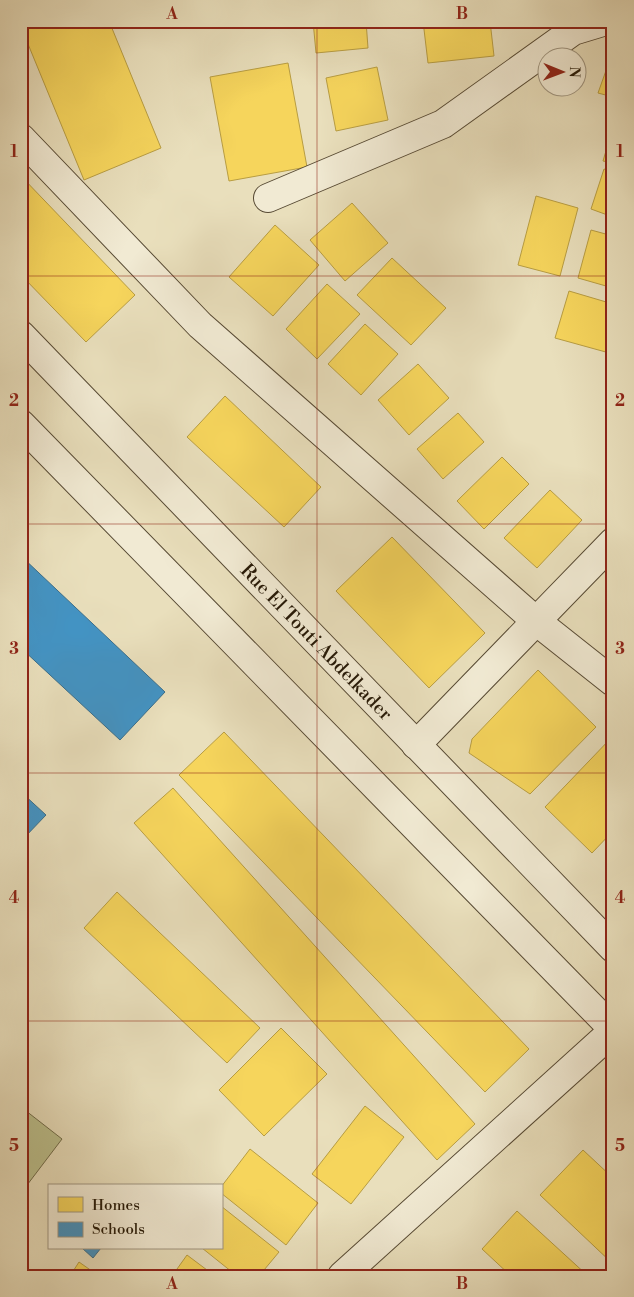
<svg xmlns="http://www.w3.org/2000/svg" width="634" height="1297" font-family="'Libre Bodoni',serif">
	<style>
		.green { fill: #bcc08d; stroke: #716c4a }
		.homes { fill: #f6d55c; stroke: #b89d42 }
		.schools { fill: #4393c3; stroke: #3a6e8b }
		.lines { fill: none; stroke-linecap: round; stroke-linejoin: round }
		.minor-casing { stroke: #574a34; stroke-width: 30 }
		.minor { stroke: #f1ead3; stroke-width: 28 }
		.grid { fill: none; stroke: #8f2418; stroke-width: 1; stroke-opacity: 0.55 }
		.labels { text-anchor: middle; stroke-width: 5; stroke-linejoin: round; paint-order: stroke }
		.street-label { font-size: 19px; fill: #261907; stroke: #f1ead3 }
		.neatline { fill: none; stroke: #8f2418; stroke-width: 2 }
		.grid-label { font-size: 16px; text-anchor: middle; font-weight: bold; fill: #8f2418 }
	</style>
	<rect width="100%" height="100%" fill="#e9dfbc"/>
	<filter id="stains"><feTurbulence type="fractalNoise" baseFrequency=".004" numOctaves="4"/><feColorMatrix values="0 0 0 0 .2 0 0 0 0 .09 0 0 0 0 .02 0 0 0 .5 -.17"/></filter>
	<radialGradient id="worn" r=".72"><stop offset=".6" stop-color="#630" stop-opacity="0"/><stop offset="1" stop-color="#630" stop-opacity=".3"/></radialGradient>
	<path class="green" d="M21,1107L62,1139L21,1193Z"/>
	<g class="homes">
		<path d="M21,21H109L161,148L84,180L21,27Z"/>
		<path d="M313,21H366L368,48L316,53Z"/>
		<path d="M423,21H490L494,56L428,63Z"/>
		<path d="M613,51V97L598,93Z"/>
		<path d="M288,63L307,167L229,181L210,77Z"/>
		<path d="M377,67L388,120L336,131L326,78Z"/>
		<path d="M613,127V163L603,161Z"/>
		<path d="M604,169L613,172V217L591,209Z"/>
		<path d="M21,176L135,295L86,342L21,275Z"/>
		<path d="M536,196L578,208L560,276L518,265Z"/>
		<path d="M352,203L388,243L345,281L310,240Z"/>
		<path d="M275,225L319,265L273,316L229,277Z"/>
		<path d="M591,230L613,236V288L578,278Z"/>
		<path d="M392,258L446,308L411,345L357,295Z"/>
		<path d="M327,284L360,314L317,359L286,329Z"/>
		<path d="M569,291L613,304V354L555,338Z"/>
		<path d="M365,324L398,354L361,395L328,364Z"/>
		<path d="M418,364L449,398L409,435L378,400Z"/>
		<path d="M225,396L321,487L284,527L187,437Z"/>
		<path d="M458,413L484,442L443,479L417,449Z"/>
		<path d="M502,457L529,484L484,529L457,501Z"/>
		<path d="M550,490L582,520L537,568L504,538Z"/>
		<path d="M392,537L485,633L429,688L336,591Z"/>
		<path d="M538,670L596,727L530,794L469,753L472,739Z"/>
		<path d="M224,732L529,1049L485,1092L179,775Z"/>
		<path d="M612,737L613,831L592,853L545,807Z"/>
		<path d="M173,788L475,1124L437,1160L134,823Z"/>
		<path d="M117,892L260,1028L227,1063L84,928Z"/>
		<path d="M281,1028L327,1074L264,1136L219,1090Z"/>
		<path d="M365,1106L404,1137L351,1204L312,1174Z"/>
		<path d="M250,1149L318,1203L286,1245L221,1193V1187Z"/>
		<path d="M583,1150L613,1178V1264L540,1195Z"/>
		<path d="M221,1206L279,1252L259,1276H237L202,1248H221Z"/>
		<path d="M517,1211L588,1276H511L482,1249Z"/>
		<path d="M187,1255L215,1276H172Z"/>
		<path d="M79,1262L99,1276H70Z"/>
	</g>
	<g class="schools">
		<path d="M21,556L165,692L120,740L21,648Z"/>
		<path d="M21,792L46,815L23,839L21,837Z"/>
		<path d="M82,1248H101L93,1258Z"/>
	</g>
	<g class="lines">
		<defs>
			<g id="minor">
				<path d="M21,138L200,325L536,621L613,682"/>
				<path d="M268,198L443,124L573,31L606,21"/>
				<path id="s1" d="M21,335L613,948"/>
				<path d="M21,424L613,1029"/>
				<path d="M416,745L613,542"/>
				<path d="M342,1276L613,1031"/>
			</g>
		</defs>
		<use href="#minor" class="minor-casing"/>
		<use href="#minor" class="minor"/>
	</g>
	<path class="grid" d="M317,21V1276M21,276H613M21,524H613M21,773H613M21,1021H613"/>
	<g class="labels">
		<g class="street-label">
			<text dy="7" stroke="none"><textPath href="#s1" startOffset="426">Rue El Touti Abdelkader</textPath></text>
		</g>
	</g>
	<rect width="634" height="1297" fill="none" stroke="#e9dfbc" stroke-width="55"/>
	<rect x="48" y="1184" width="175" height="65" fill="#f1ead3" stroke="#a09681"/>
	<rect x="58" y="1197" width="25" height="15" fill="#f6d55c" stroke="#a09681"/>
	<text x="92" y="1210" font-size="15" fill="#261907">Homes</text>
	<rect x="58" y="1222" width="25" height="15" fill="#4393c3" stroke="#a09681"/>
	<text x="92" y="1234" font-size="15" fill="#261907">Schools</text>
	<g transform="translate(562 72) rotate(91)"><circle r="24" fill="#f1ead3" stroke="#a09681"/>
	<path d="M0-4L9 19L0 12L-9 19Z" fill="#8f2418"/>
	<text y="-8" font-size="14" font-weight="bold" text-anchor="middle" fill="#261907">N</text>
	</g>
	<rect x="28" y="28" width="578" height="1242" class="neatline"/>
	<g class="grid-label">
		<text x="172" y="19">A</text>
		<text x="462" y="19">B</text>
		<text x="14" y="157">1</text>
		<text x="620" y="157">1</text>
		<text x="14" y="406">2</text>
		<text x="620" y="406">2</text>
		<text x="14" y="654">3</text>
		<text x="620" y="654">3</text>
		<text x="14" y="903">4</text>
		<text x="620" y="903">4</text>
		<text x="14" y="1151">5</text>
		<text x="620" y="1151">5</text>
		<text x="172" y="1289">A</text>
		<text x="462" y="1289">B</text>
	</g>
	<rect width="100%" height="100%" filter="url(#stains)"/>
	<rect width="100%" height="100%" fill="url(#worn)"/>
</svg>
